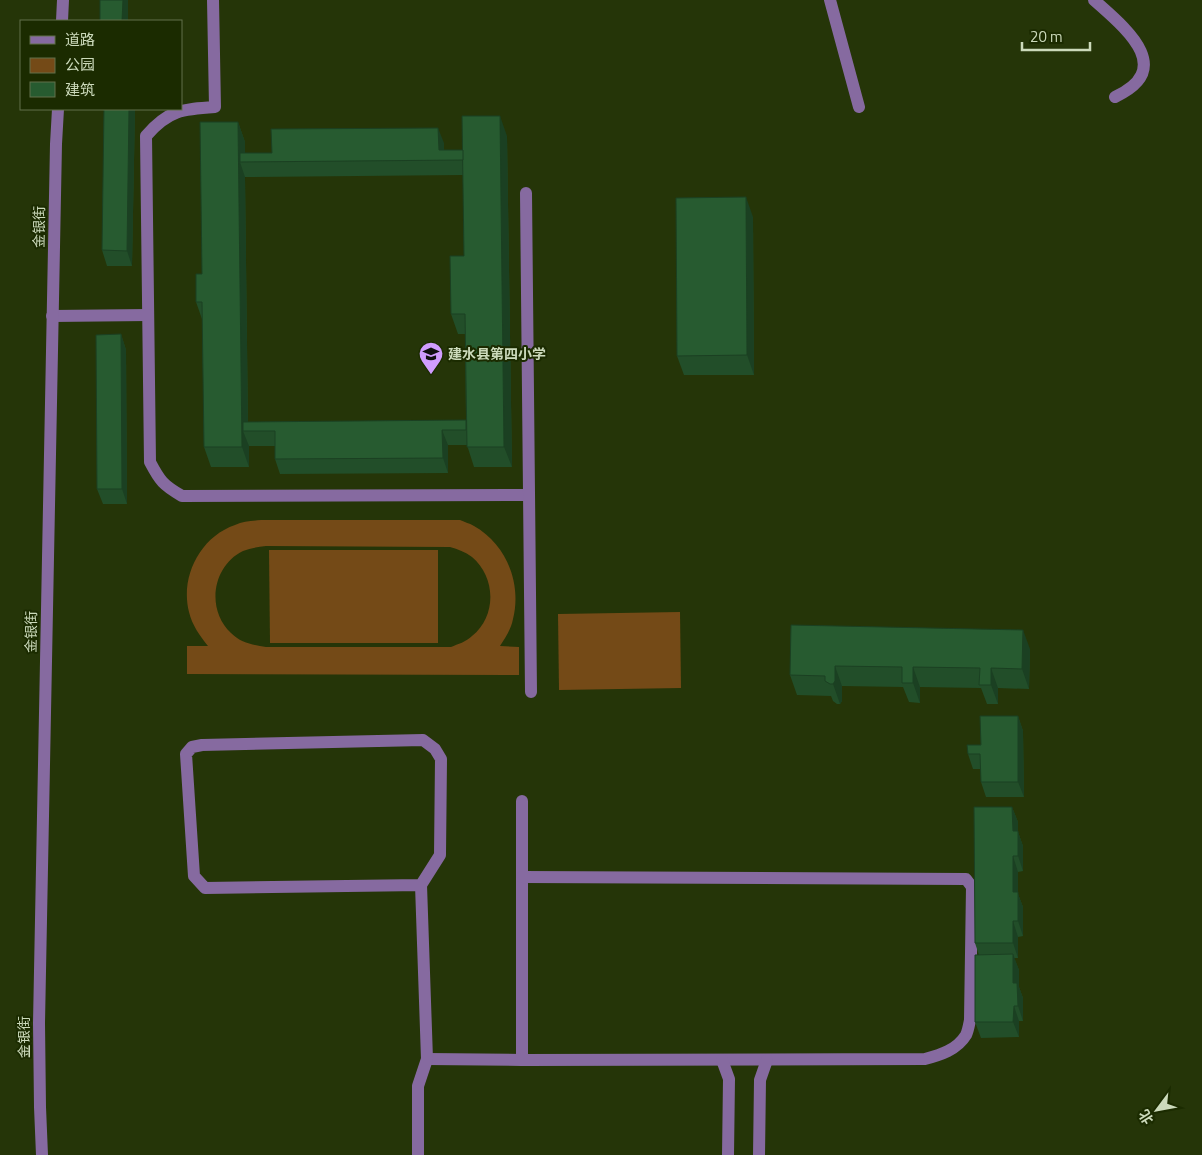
<svg xmlns="http://www.w3.org/2000/svg" width="1202" height="1155" font-family="'Titillium Web','Noto Sans SC',sans-serif">
	<style>
		.green { fill: #744a17; fill-rule: evenodd }
		.lines { fill: none; stroke-linecap: round; stroke-linejoin: round }
		.minor { stroke: #866aa0; stroke-width: 12 }
		.wall { fill: #224e29; fill-rule: evenodd }
		.shaded-wall { fill: #1b4022 }
		.building { fill: #275b30; stroke: #1b4022 }
		.labels { text-anchor: middle; stroke-width: 4; stroke-linejoin: round; paint-order: stroke }
		.street-label { font-size: 14px; fill: #ccdabb; stroke: #1b2b00 }
		.poi-label { font-size: 14px; font-weight: bold; fill: #ccdabb; stroke: #1b2b00; text-anchor: start }
	</style>
	<rect width="100%" height="100%" fill="#253508"/>
	<g class="green">
		<path d="M261,520H460C464,522 469,523 474,526C506,544 522,583 513,619C511,629 506,637 500,646L519,647V675L187,674V646H208C200,636 192,625 189,612C180,577 200,537 235,525C243,521 252,521 261,520ZM266,546L450,547C458,549 465,552 472,557C496,577 497,616 472,636C466,642 458,644 451,647H266C253,645 241,643 231,633C206,610 212,566 243,551C250,548 258,547 266,546Z"/>
		<path d="M269,550H438V643H270Z"/>
		<path d="M680,612L681,688L559,690L558,614Z"/>
	</g>
	<g class="lines">
		<g class="minor">
			<path d="M213,0L215,107C183,109 168,110 146,136L150,462C160,481 163,485 182,496L529,495"/>
			<path d="M830,0L859,107"/>
			<path d="M1094,0C1124,27 1177,68 1115,97"/>
			<path d="M62,21L63,0"/>
			<path d="M526,193L531,692"/>
			<path d="M52,316L148,315"/>
			<path d="M522,801V1060"/>
			<path d="M427,1059L522,1060L925,1059C940,1055 957,1050 966,1035C968,1031 969,1025 970,1020L972,887L966,879L522,877"/>
			<path d="M722,1060L729,1079L728,1155"/>
			<path d="M42,1155L40,1107L39,1023L56,144L58,109"/>
			<path d="M418,1155V1086L427,1059L421,885L440,855L441,759L435,749L423,740L202,745L192,747L186,754L194,876L205,888L421,885"/>
			<path d="M759,1155L760,1080L767,1060"/>
		</g>
	</g>
	<g class="wall">
		<path d="M103,109H135L132,266H107L102,250L104,111Z"/>
		<path d="M238,122L245,142V153H272L444,143V150H463L507,136L512,467H474L467,445H448V473L280,474L275,459V446H249V467H211L204,447L202,319L196,302L202,274ZM463,175L464,256L451,314L458,334H465L466,420L248,422L245,177Z"/>
		<path d="M753,217L754,375H684L677,356Z"/>
		<path d="M121,334L126,350L127,504H103L97,489Z"/>
		<path d="M791,625L1030,649L1029,689L998,688V704H987L981,688L920,687V703L909,702L903,687L842,686V701L840,704H837L833,701L831,696L797,695L790,675Z"/>
		<path d="M1018,716L1023,731L1024,797H986L981,782V769H973L968,754Z"/>
		<path d="M1012,807L1018,822V832L1023,846V871L1018,872V894L1023,907V936L1018,937V958H1014L1019,970V987L1023,998V1021H1019V1037L981,1038L975,1022L979,955L975,943Z"/>
	</g>
	<g class="shaded-wall">
		<path d="M123,0H128V21H122Z"/>
		<path d="M129,109H135L132,266L127,251Z"/>
		<path d="M500,116L507,136L512,467L504,447Z"/>
		<path d="M238,122L245,142V162H240L245,177L248,431H243L249,446V467L242,447Z"/>
		<path d="M438,128L444,143V160L439,150Z"/>
		<path d="M746,197L753,217L754,375L747,355Z"/>
		<path d="M121,334L126,350L127,504L122,489Z"/>
		<path d="M442,430L448,445V473L443,458Z"/>
		<path d="M1023,630L1030,649L1029,689L1022,669Z"/>
		<path d="M835,666L842,686V701L840,704L833,684Z"/>
		<path d="M913,667L920,687V703L913,683Z"/>
		<path d="M991,668L998,688V704L991,685Z"/>
		<path d="M1018,716L1023,731L1024,797L1018,782Z"/>
		<path d="M1012,807L1018,822V832L1023,846V871L1018,856L1013,831Z"/>
		<path d="M1013,856L1018,872V894L1023,907V936L1018,921L1013,892Z"/>
		<path d="M1013,921L1018,937V958L1013,943Z"/>
		<path d="M1013,954L1019,970V987L1023,998V1021L1018,1006L1013,983Z"/>
		<path d="M1014,1006L1019,1021V1037L1013,1022Z"/>
	</g>
	<g class="building">
		<path d="M100,0H123L122,21H100Z"/>
		<path d="M104,109H129L127,251L102,250Z"/>
		<path d="M462,116H500L504,447H467L465,314H451L450,256H464Z"/>
		<path d="M200,122H238L242,447H204L202,302H196V274H202Z"/>
		<path d="M438,128L439,150H463V160L240,162V153H272L271,129Z"/>
		<path d="M746,197L747,355L677,356L676,198Z"/>
		<path d="M121,334L122,489H97L96,335Z"/>
		<path d="M466,420V430H442L443,458L275,459V431H243V422Z"/>
		<path d="M791,625L1023,630L1022,669L991,668V685H979L980,668L913,667V683H902V667L835,666V681L833,684H830L825,681V676L790,675Z"/>
		<path d="M980,716H1018V782H981L980,754H968L967,745H981Z"/>
		<path d="M974,807H1012L1013,831H1018V856H1013V892H1018V921H1013V943H975Z"/>
		<path d="M1013,954V983H1017L1018,1006H1014L1013,1022H975V955Z"/>
	</g>
	<defs>
		<symbol id="school-pin" viewBox="-11 -11 22 30"><path d="M0 17L-7.5 6A9.5 9.5 0 1 1 7.5 6Z" fill="#d09dfe" stroke="#1b2b00"/><path d="M0-5L7-2L0 1L-7-2ZM-4 1L0 2.5L4 1V4Q0 6-4 4Z" fill="#111"/></symbol>
	</defs>
	<g fill-rule="evenodd">
		<use href="#school-pin" x="417" y="340" width="28" height="38"/>
	</g>
	<g class="labels">
		<g class="street-label">
			<text transform="translate(39 227) rotate(-89)" y="5">金银街</text>
			<text transform="translate(31 632) rotate(-89)" y="5">金银街</text>
			<text transform="translate(24 1037) rotate(-90)" y="5">金银街</text>
		</g>
		<g class="poi-label">
			<text x="448" y="359">建水县第四小学</text>
		</g>
	</g>
	<rect x="20" y="20" width="162" height="90" fill="#1b2b00" stroke="#62714b"/>
	<rect x="30" y="36" width="25" height="8" fill="#866aa0" stroke="#62714b"/>
	<text x="65" y="45" font-size="15" fill="#ccdabb">道路</text>
	<rect x="30" y="58" width="25" height="15" fill="#744a17" stroke="#62714b"/>
	<text x="65" y="70" font-size="15" fill="#ccdabb">公园</text>
	<rect x="30" y="82" width="25" height="15" fill="#275b30" stroke="#62714b"/>
	<text x="65" y="95" font-size="15" fill="#ccdabb">建筑</text>
	<g transform="translate(1157 1110) rotate(238)" stroke="#1b2b00" stroke-width="4" paint-order="stroke">
	<path d="M0-4L9 19L0 12L-9 19Z" fill="#ccdabb"/>
	<text y="-8" font-size="14" font-weight="bold" text-anchor="middle" fill="#ccdabb">北</text>
	</g>
	<path d="M1022 42v8h68v-8" fill="none" stroke="#ccdabb" stroke-width="2.5"/>
	<text x="1030" y="42" font-size="15" fill="#ccdabb" stroke="#1b2b00" stroke-width="4" paint-order="stroke">20 m</text>
</svg>
